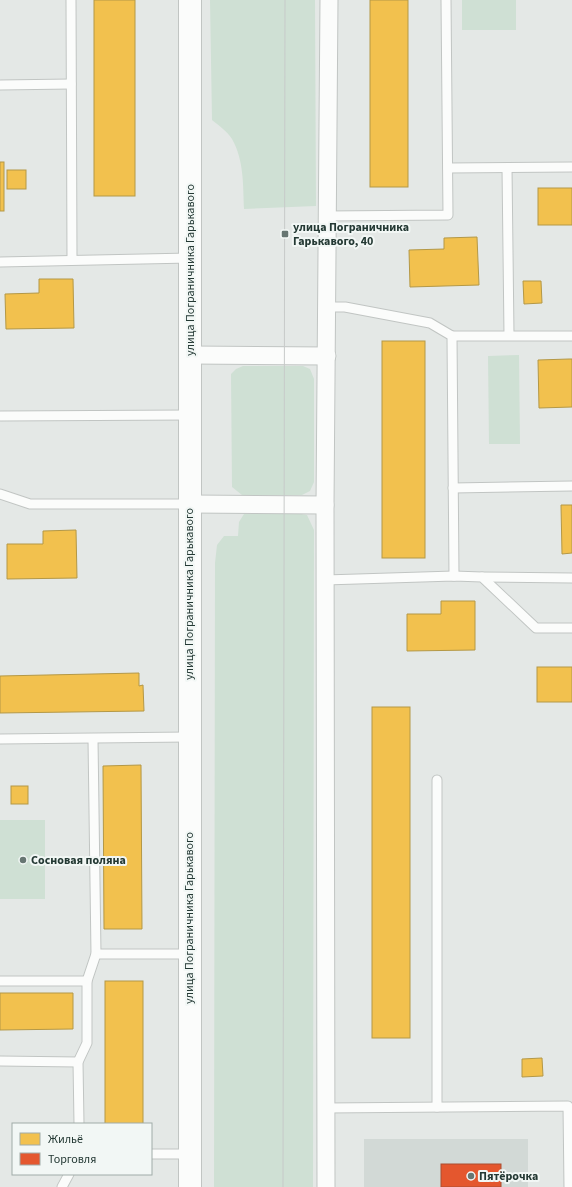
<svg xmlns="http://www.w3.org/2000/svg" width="572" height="1187" font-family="'Source Sans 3',sans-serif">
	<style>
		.built { fill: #d2d9d6 }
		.green { fill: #cfe0d4 }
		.homes { fill: #f2c14e; stroke: #b49846 }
		.shops { fill: #e4572e; stroke: #aa4e30 }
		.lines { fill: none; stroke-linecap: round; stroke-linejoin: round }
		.service-casing { stroke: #c1c5c3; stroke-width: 11 }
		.minor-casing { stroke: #c1c5c3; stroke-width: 19 }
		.tertiary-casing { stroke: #c1c5c3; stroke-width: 24 }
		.service { stroke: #fbfcfb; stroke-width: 9 }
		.minor { stroke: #fbfcfb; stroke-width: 17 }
		.tertiary { stroke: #fbfcfb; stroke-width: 22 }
		.tram { stroke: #c7cac9; stroke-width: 1 }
		.poi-dot { fill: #677672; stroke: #f2f7f5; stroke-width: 1.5 }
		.labels { text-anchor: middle; stroke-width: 4; stroke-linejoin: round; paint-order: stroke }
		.poi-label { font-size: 12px; font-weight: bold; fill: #243934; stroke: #f2f7f5; text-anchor: start }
		.street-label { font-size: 12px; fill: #243934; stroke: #f2f7f5 }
	</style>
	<rect width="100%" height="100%" fill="#e4e8e6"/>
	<rect class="built" x="364" y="1139" width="164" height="48"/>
	<g class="green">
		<path d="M210,0H315L316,206L244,209C243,185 244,160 232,139C228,132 218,125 212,120Z"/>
		<rect x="462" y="0" width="54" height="30"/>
		<path d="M519,355L520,444H489L488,356Z"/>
		<path d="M243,366H303L310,369L314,379V482L310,491L302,495H242L232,487L231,374L236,369Z"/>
		<path d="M295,513L307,515L314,530L313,1187H214L215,563L217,545L224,536H238L239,522L244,514Z"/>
		<rect x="0" y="820" width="45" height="79"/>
	</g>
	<g class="homes">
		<rect x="94" y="0" width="41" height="196"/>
		<rect x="370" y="0" width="38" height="187"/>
		<rect x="0" y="162" width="4" height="49"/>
		<rect x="7" y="170" width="19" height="19"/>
		<rect x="538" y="188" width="34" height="37"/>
		<path d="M477,237L479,285L410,287L409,250L444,249V238Z"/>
		<path d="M39,279H73L74,328L6,329L5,294L39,293Z"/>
		<path d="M523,281H541L542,303L524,304Z"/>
		<rect x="382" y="341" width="43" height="217"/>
		<path d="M569,359H572V407L539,408L538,360Z"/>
		<path d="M561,505H572V553L562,554Z"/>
		<path d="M76,530L77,578L7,579V544H43V531Z"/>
		<path d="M441,601H475V650L407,651V614H441Z"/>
		<rect x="537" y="667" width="35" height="35"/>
		<path d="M139,673V686L143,685L144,711L0,713V676Z"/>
		<rect x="372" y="707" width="38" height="331"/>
		<path d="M141,765L142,929H104L103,766Z"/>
		<rect x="11" y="786" width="17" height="18"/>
		<rect x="105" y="981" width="38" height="143"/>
		<path d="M0,993H73V1029L0,1030Z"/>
		<path d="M542,1058L543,1076L522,1077V1059Z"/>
	</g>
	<rect class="shops" x="441" y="1164" width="60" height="23"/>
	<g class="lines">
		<defs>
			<g id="service">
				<path d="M71,0L72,260"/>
				<path d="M0,85L71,84"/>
				<path d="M448,168L572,167"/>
				<path d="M507,168L509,335"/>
				<path d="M326,216L448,215L446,0"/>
				<path d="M0,262L190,258"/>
				<path d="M326,307H345L430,323L452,336L454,576"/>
				<path d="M452,336H572"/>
				<path d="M0,416L190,415"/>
				<path d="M453,488L572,486"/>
				<path d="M0,494L30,504H190"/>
				<path d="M482,577L572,578"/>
				<path d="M325,580L454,576L482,577L536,628H572"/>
				<path d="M0,739L189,737"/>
				<path d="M437,780V1107"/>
				<path d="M96,954H189"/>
				<path d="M0,981H87"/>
				<path d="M0,1061L78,1062"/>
				<path d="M326,1108L568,1106L569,1187"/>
				<path d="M79,1124L78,1062L87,1043V981L96,954L93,739"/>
				<path d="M151,1154H190"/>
				<path d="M62,1187L69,1174"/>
			</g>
			<g id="minor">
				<path d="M190,355L327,356"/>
				<path d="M190,504L325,505"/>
				<path d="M326,1187L325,505L329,0"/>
			</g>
			<path id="tertiary" d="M190,0V1187"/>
		</defs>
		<use href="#service" class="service-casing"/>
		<use href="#minor" class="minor-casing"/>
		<use href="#tertiary" class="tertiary-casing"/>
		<use href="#service" class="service"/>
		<use href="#minor" class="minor"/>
		<use href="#tertiary" class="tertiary"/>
		<path class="tram" d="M283,1187L285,0"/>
	</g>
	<g class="poi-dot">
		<rect x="281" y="230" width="8" height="8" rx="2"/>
		<circle cx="23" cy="860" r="4"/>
		<circle cx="471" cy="1176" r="4"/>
	</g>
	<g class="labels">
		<g class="poi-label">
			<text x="293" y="231">улица Пограничника<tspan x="293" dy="14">Гарькавого, 40</tspan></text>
			<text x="31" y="864">Сосновая поляна</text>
			<text x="479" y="1180">Пятёрочка</text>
		</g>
		<g class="street-label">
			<text transform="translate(190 270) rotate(-90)" y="4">улица Пограничника Гарькавого</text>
			<text transform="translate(189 594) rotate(-90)" y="4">улица Пограничника Гарькавого</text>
			<text transform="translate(189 918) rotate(-90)" y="4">улица Пограничника Гарькавого</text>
		</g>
	</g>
	<rect x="12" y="1123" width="140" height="52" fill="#f2f7f5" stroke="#a0aba8"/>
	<rect x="20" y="1133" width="20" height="12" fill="#f2c14e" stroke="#a0aba8"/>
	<text x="48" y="1143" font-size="12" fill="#243934">Жильё</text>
	<rect x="20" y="1153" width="20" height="12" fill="#e4572e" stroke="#a0aba8"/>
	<text x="48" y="1163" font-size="12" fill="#243934">Торговля</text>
</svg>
